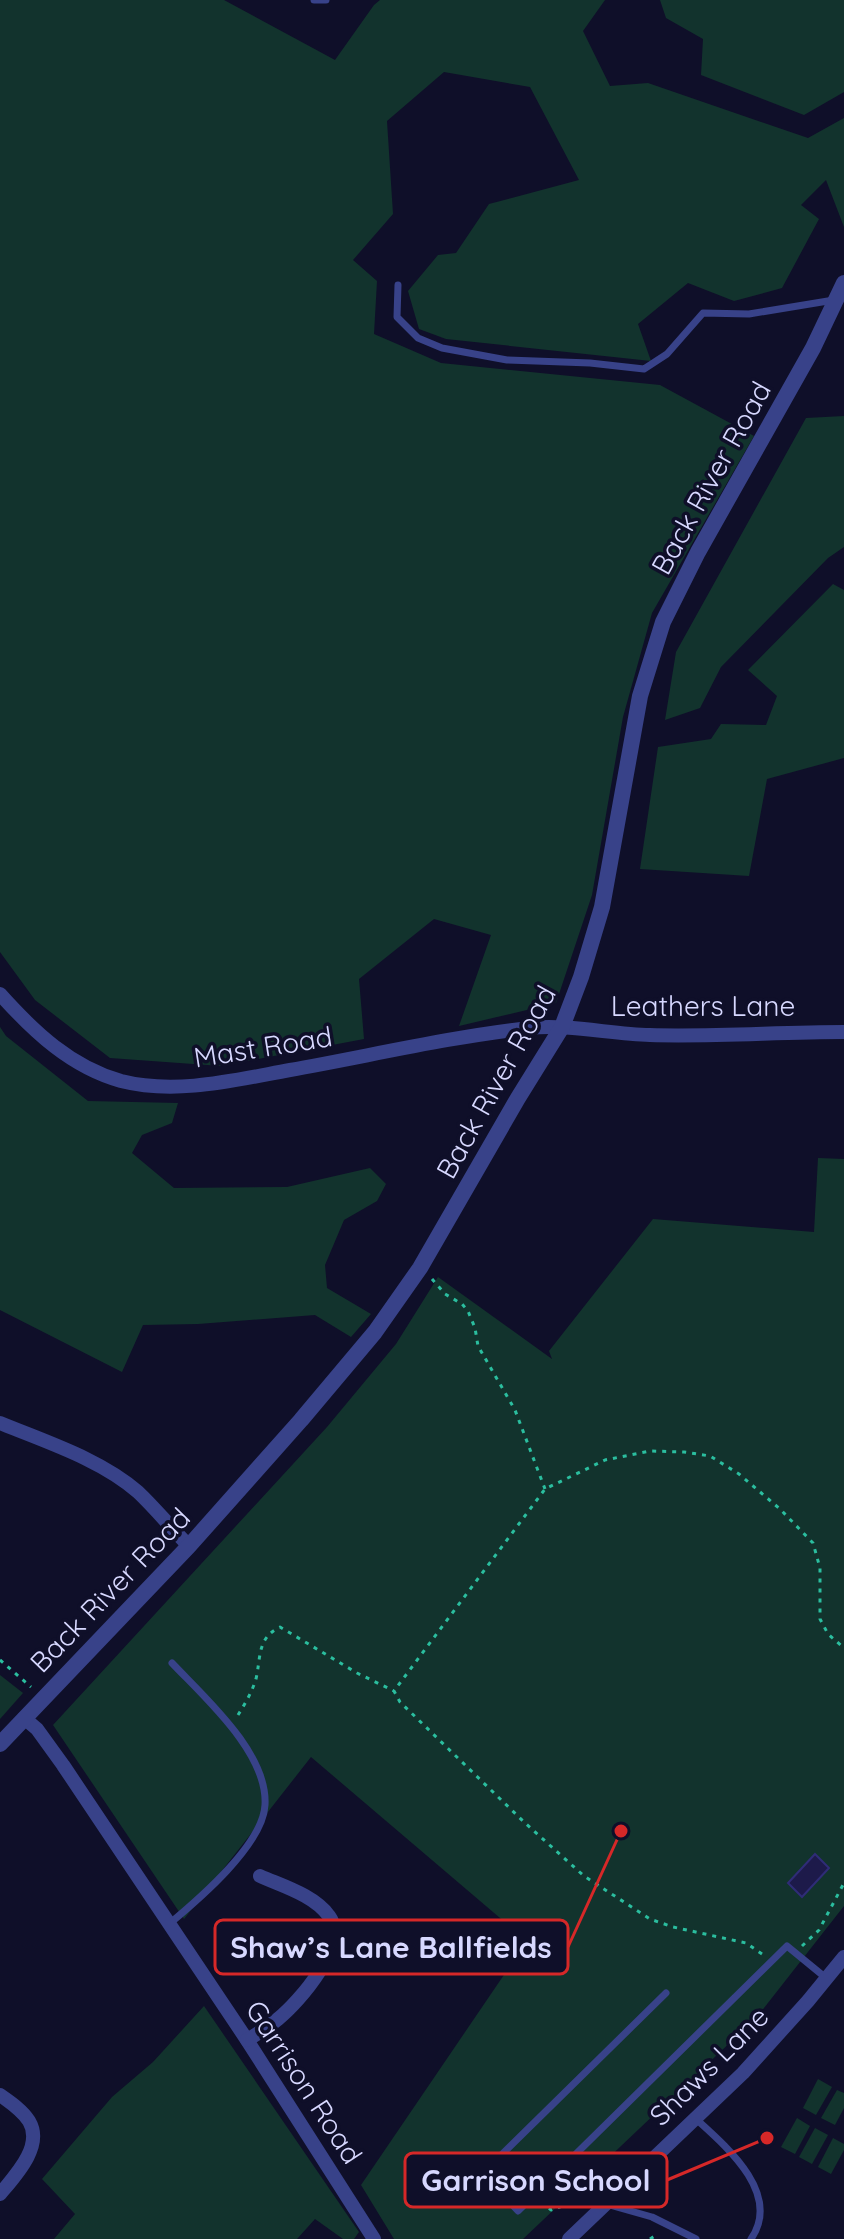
<svg xmlns="http://www.w3.org/2000/svg" width="844" height="2239" font-family="Quicksand,sans-serif">
	<style>
		.green { fill: #12332d }
		.building { fill: #1d1a4a; stroke: #2f2c77; stroke-width: 2 }
		.lines { fill: none; stroke-linecap: round; stroke-linejoin: round }
		.path { stroke: #2bbe9f; stroke-width: 3; stroke-dasharray: 4 6; stroke-linecap: butt }
		.service { stroke: #384289; stroke-width: 7 }
		.minor { stroke: #384289; stroke-width: 14 }
		.tertiary { stroke: #384289; stroke-width: 16 }
		.labels { text-anchor: middle; stroke-width: 7; stroke-linejoin: round; paint-order: stroke }
		.street-label { font-size: 28px; fill: #d7d8ff; stroke: #0f0f29 }
		.leader { fill: none; stroke: #d62828; stroke-width: 3 }
		.callout-dot { fill: #d62828; stroke: #0f0f29; stroke-width: 3 }
		.callout { fill: #0f0f29; stroke: #d62828; stroke-width: 3 }
		.callout-label { font-size: 30px; text-anchor: middle; font-weight: bold; fill: #d7d8ff }
	</style>
	<rect width="100%" height="100%" fill="#0f0f29"/>
	<g class="green">
		<path d="M0,0H224L335,60L374,5L380,0H605L583,31L610,86L648,83L808,138L844,118V227L826,180L801,205L819,219L782,288L734,301L688,283L638,324L651,361L446,339L419,329L408,291L438,255L456,253L489,204L579,180L530,87L444,72L387,121L393,214L353,260L377,281L374,334L441,363L660,385L754,436L652,613L623,717L592,895L556,1003L459,1026L491,935L434,919L359,979L364,1039L221,1066L110,1058L35,1000L0,952Z"/>
		<path d="M660,0H844V92L804,115L701,75L703,39L666,18Z"/>
		<path d="M844,416V547L828,558L721,667L700,708L665,720L676,652L806,418Z"/>
		<path d="M833,584L844,590V758L767,779L749,876L640,869L658,747L711,739L721,724L766,725L777,696L748,670Z"/>
		<path d="M0,1027L6,1036L88,1101L178,1103L172,1123L142,1135L132,1153L174,1188L287,1187L370,1168L386,1184L377,1201L344,1220L325,1265L327,1288L371,1314L351,1337L315,1315L198,1324L143,1325L122,1372L0,1310Z"/>
		<path d="M818,1158L844,1159V1906L757,2017L523,2239H394L361,2185L527,1941L311,1757L184,1919L53,1725L327,1427L396,1344L438,1277L552,1359L549,1351L653,1219L814,1232Z"/>
		<path d="M0,1675L23,1693L0,1719Z"/>
		<path d="M204,2006L359,2232L354,2239H343L315,2219L297,2239H54L75,2214L42,2179L112,2097L153,2062Z"/>
		<path d="M818,2079L832,2087L816,2115L803,2108Z"/>
		<path d="M837,2090L844,2093V2108L835,2125L821,2118Z"/>
		<path d="M797,2118L810,2126L795,2154L781,2147Z"/>
		<path d="M815,2128L828,2135L812,2164L799,2157Z"/>
		<path d="M833,2138L844,2144V2150L831,2174L818,2167Z"/>
	</g>
	<path class="building" d="M815,1854L829,1868L802,1897L788,1883Z"/>
	<g class="lines">
		<g class="path">
			<path d="M432,1279L445,1294L462,1304L468,1311L475,1328L478,1346L515,1410L545,1489"/>
			<path d="M0,1660L31,1687"/>
			<path d="M238,1715C245,1704 252,1692 256,1679C261,1657 257,1638 280,1627L357,1673L394,1691"/>
			<path d="M802,1946L819,1930L844,1883"/>
			<path d="M762,1954L746,1943L673,1927L650,1919L584,1876L524,1822L400,1702L394,1691L545,1489L605,1460L650,1451L684,1452L710,1456L739,1474L780,1509L813,1543L820,1568V1619L828,1634L844,1648"/>
			<path d="M542,2201L551,2210L584,2199"/>
			<path d="M650,2239L658,2234"/>
		</g>
		<g class="service">
			<path d="M314,0H326"/>
			<path d="M398,285L397,317L418,338L442,348L507,360L590,363L644,369L667,354L703,313L749,314L834,300"/>
			<path d="M169,1924C198,1900 263,1845 265,1805C268,1753 205,1698 172,1663"/>
			<path d="M666,1993L483,2173L518,2211L787,1946L826,1978"/>
			<path d="M696,2119C727,2147 782,2194 751,2239"/>
			<path d="M606,2204L652,2217L696,2239"/>
		</g>
		<g class="minor">
			<path d="M0,994C34,1032 71,1067 121,1081C176,1095 235,1080 290,1070C369,1056 449,1037 529,1028C569,1024 610,1034 650,1035C714,1037 779,1032 844,1032"/>
			<path d="M0,1423C46,1442 100,1459 138,1492C156,1509 172,1529 189,1546"/>
			<path d="M24,1718L37,1729L63,1765L247,2040L374,2239"/>
			<path d="M247,2040C257,2034 268,2027 278,2019C299,2002 350,1944 329,1916C314,1895 282,1886 260,1876"/>
			<path d="M0,2095C10,2102 22,2110 29,2121C44,2146 15,2176 0,2194"/>
			<path d="M569,2239L743,2073L808,2001L844,1957"/>
		</g>
		<path class="tertiary" d="M0,1744L189,1546L301,1420L375,1332L420,1268L518,1098L562,1027L581,977L602,907L640,696L663,622L698,552L813,348L844,283"/>
	</g>
	<g class="labels">
		<g class="street-label">
			<text transform="translate(711 478) rotate(-61)" y="10">Back River Road</text>
			<text x="703" y="1016">Leathers Lane</text>
			<text transform="translate(263 1047) rotate(-9)" y="10">Mast Road</text>
			<text transform="translate(496 1082) rotate(-61)" y="10">Back River Road</text>
			<text transform="translate(110 1590) rotate(-46)" y="10">Back River Road</text>
			<text transform="translate(709 2066) rotate(-45)" y="10">Shaws Lane</text>
			<text transform="translate(304 2082) rotate(57)" y="10">Garrison Road</text>
		</g>
	</g>
	<path class="leader" d="M621 1831L568 1947M767 2138L667 2180"/>
	<g class="callout-dot">
		<circle cx="621" cy="1831" r="8"/>
		<circle cx="767" cy="2138" r="8"/>
	</g>
	<g class="callout">
		<rect x="215" y="1920" width="353" height="54" rx="8"/>
		<rect x="405" y="2153" width="262" height="54" rx="8"/>
	</g>
	<g class="callout-label">
		<text x="391" y="1958">Shaw’s Lane Ballfields</text>
		<text x="536" y="2191">Garrison School</text>
	</g>
</svg>
